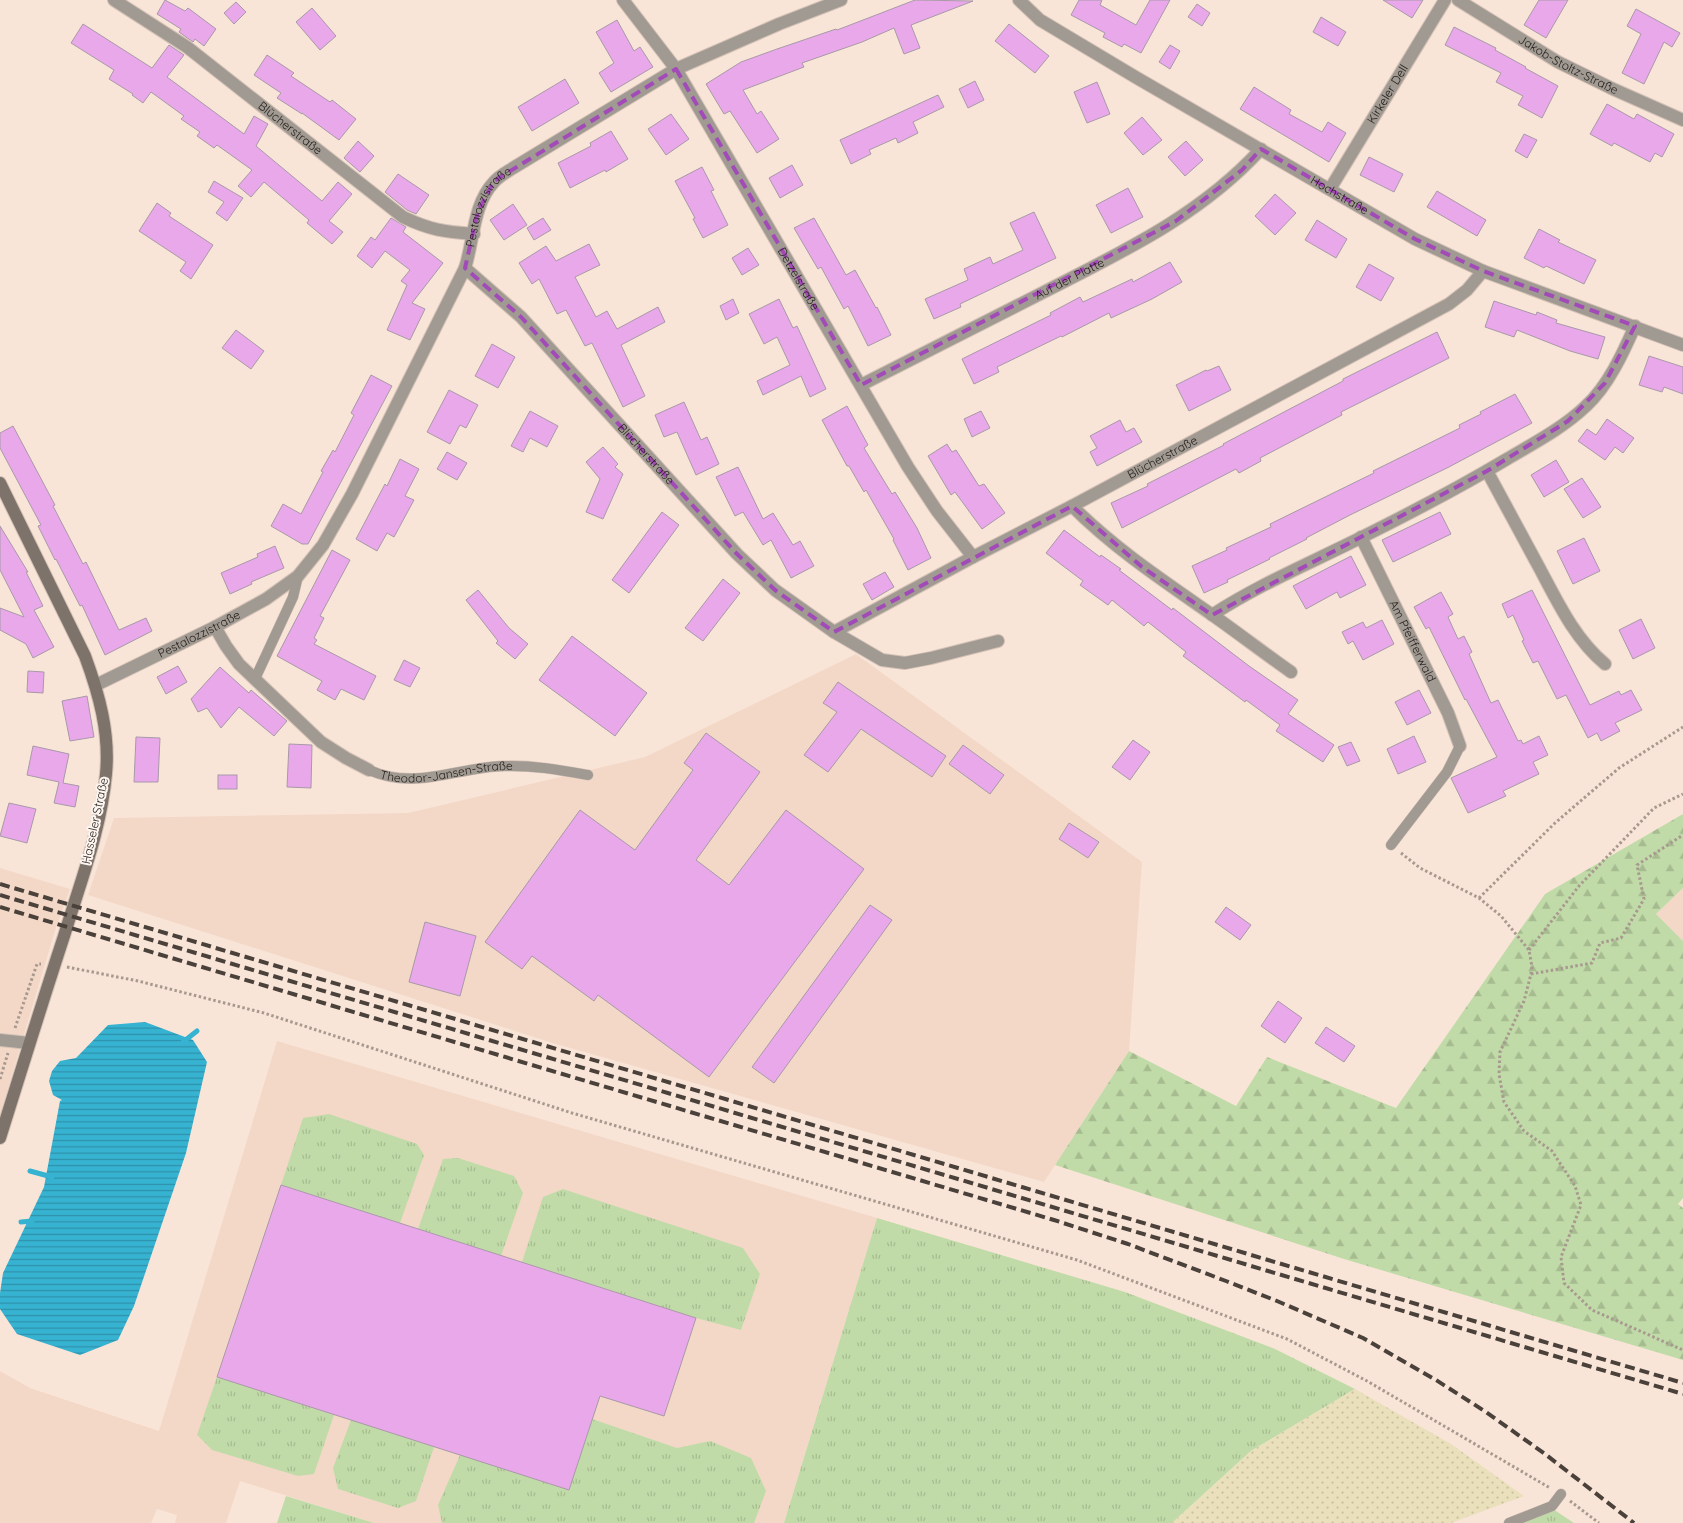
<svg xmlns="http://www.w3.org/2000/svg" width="1683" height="1523" font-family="Quicksand,sans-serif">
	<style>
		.built { fill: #f3d8c7 }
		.grass { fill: url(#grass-tufts) }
		.forest { fill: url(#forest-firs) }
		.sand { fill: url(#sand-dots) }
		.water { fill: url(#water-rules) }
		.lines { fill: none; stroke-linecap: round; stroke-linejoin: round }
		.stream { stroke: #37b3d2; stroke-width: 5 }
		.building { fill: #e9a8e9; stroke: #a899a8 }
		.lane-casing { stroke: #d3c1b5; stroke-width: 11 }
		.street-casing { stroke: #d3c1b5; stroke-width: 14 }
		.secondary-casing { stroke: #d3c1b5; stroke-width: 14 }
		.path { stroke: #a8998f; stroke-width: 3; stroke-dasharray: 2.5 2.5; stroke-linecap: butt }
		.lane { stroke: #a09a93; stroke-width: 10 }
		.street { stroke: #a09a93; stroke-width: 12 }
		.secondary { stroke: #7d736a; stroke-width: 12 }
		.rail { stroke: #4b413b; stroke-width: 4; stroke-dasharray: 10 5; stroke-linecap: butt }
		.marked { fill: none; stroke: #a24ab7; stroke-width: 4; stroke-dasharray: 10 6; stroke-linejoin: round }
		.labels { text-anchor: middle; stroke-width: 4; stroke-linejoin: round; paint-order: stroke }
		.street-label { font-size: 12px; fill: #241d18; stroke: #fdf5f0 }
	</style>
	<defs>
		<pattern id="grass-tufts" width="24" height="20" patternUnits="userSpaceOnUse" patternTransform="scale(1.25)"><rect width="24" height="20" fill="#c1dba8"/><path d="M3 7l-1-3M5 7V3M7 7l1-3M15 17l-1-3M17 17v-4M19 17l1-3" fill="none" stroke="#a6bc90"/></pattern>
		<pattern id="forest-firs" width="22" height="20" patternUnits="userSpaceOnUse" patternTransform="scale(1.25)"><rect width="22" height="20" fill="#c1dba8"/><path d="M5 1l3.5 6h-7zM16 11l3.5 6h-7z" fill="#a6bc90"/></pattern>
		<pattern id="sand-dots" width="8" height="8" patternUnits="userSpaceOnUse" patternTransform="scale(1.25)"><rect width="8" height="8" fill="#eae0bb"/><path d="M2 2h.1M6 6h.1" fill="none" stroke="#c9c0a0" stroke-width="1.8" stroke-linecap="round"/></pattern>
		<pattern id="water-rules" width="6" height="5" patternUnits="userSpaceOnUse" patternTransform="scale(1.25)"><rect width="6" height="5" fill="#37b3d2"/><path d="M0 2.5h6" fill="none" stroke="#2e91a9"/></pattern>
	</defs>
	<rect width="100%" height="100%" fill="#f9e5d8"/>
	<g class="built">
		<path d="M856,654L1142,862L1129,1051L1044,1182L556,1044L88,895L114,818L408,813L645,757Z"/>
		<path d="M0,868L70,889L55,931L0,1115Z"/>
		<path d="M1683,888V941L1656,914Z"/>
		<path d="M277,1041L877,1218L784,1523H374L240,1481L226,1523H175L177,1515L157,1509L151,1523H0V1371L30,1388L159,1431Z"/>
	</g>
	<g class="grass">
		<path d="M329,1114L417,1144L424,1155L400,1223L281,1185L303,1118Z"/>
		<path d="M458,1158L514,1176L523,1193L501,1256L418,1229L443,1159Z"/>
		<path d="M563,1189L743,1248L760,1274L741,1330L696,1318L522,1262L543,1197Z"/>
		<path d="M877,1218L1125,1292L1275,1349L1355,1389L1251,1451L1172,1523H784Z"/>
		<path d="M217,1377L334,1415L314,1474L298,1476L212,1450L197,1435Z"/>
		<path d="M592,1419L677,1448L710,1441L751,1458L766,1491L754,1523H442L438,1505L460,1455L569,1490Z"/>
		<path d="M351,1420L434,1447L416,1501L398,1508L338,1489L333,1468Z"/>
		<path d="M286,1496L374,1523H277Z"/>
		<path d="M1553,1509L1574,1523H1518Z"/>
	</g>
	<path class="forest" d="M1683,814V888L1656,914L1683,941V1198L1678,1204L1683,1208V1360L1344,1259L1055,1165L1129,1051L1236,1106L1267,1057L1396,1108L1545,894Z"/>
	<path class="sand" d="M1355,1389L1451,1444L1524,1496L1451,1523H1172L1251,1451Z"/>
	<path class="water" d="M145,1022L193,1040L207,1062L186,1153L134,1306L118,1340L80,1355L17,1334L0,1309V1293L3,1273L44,1187L60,1101L62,1100L53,1095L49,1081L52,1071L60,1061L76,1058L108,1025Z"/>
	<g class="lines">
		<g class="stream">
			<path d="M183,1042L197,1031"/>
			<path d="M30,1171L52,1177"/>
			<path d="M21,1222L32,1221"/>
		</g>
	</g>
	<g class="building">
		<path d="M165,0L185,11L188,8L216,29L204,46L195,39L193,42L179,32L181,29L157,14Z"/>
		<path d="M915,0L973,1L911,25L920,48L904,54L894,28L862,42L802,63L804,67L743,90L757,114L761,111L779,139L757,153L730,111L724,114L706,84L741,62L777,49L836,29L837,30Z"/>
		<path d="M1079,0H1102L1100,5L1136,25L1150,0H1170L1141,53L1124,44L1122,47L1103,37L1105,33L1071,15Z"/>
		<path d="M1383,0H1423L1412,18Z"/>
		<path d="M1539,0H1568L1546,38L1524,25Z"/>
		<path d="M236,2L246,12L234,24L224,13Z"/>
		<path d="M1197,4L1210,13L1202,26L1188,17Z"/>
		<path d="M312,8L336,36L320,50L296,22Z"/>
		<path d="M1636,9L1680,33L1672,47L1664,42L1644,84L1622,73L1641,34L1627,26Z"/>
		<path d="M1321,17L1346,32L1338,46L1313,32Z"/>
		<path d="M617,20L634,51L640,47L653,67L611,92L599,73L614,63L596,32Z"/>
		<path d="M83,24L152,68L169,45L184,55L167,77L244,134L254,116L268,124L256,146L322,201L338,182L352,194L329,221L343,232L332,244L307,223L309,220L264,182L251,197L238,186L252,170L217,145L214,148L197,136L200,132L181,119L184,116L151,92L143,103L132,95L133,94L109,79L114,70L71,43Z"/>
		<path d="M1009,24L1049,56L1035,73L995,41Z"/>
		<path d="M1454,27L1496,48L1495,50L1526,67L1525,68L1558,86L1542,118L1518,105L1523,96L1496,82L1501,73L1445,45Z"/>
		<path d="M1170,45L1180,51L1170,69L1159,62Z"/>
		<path d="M267,55L294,73L291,76L330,102L332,100L356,119L339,140L302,113V114L277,98L281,93L254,75Z"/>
		<path d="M565,79L579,103L532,131L518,107Z"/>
		<path d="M975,81L984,100L968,108L959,89Z"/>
		<path d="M1097,82L1110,114L1087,123L1074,92Z"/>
		<path d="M1254,87L1291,110L1289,114L1322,132L1328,122L1346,133L1329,162L1240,109Z"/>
		<path d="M938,95L944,107L913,122L918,133L898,143L896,138L869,150L871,154L851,164L840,140Z"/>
		<path d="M1607,104L1634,119L1637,114L1674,134L1662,157L1655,153L1650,162L1614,143L1612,146L1590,134Z"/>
		<path d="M671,114L689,139L666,155L648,129Z"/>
		<path d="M1142,117L1162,140L1143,155L1124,133Z"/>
		<path d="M611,131L628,159L606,172L605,170L570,188L558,163L591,146L590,143Z"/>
		<path d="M1524,134L1537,140L1527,158L1515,151Z"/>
		<path d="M358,141L374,156L360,172L344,158Z"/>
		<path d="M1186,141L1203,160L1185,176L1168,157Z"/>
		<path d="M1369,157L1403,174L1394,192L1360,175Z"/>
		<path d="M792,165L803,185L780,198L769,178Z"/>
		<path d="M702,167L714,190L711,191L728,225L703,238L693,219L695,218L675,181Z"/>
		<path d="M398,174L429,195L416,214L407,210L385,192Z"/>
		<path d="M214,181L243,198L227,221L216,213L224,202L208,192Z"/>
		<path d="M1128,188L1143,217L1111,233L1096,205Z"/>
		<path d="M1437,191L1486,220L1477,236L1427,207Z"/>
		<path d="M1275,194L1296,213L1275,235L1255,216Z"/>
		<path d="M157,203L171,213L169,216L213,245L191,279L180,271L186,262L139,231Z"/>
		<path d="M513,204L527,225L504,240L490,220Z"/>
		<path d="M1034,212L1056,258L960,304L961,307L934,319L925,299L968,280L964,269L990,257L993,264L1023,250L1010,223Z"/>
		<path d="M391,218L406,227L403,232L443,263L412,303L425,309L410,340L387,330L407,285L401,281L410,270L385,251L372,268L357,256L371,237L375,240Z"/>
		<path d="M543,218L551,230L534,240L527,228Z"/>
		<path d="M814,218L846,275L855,270L876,308L877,307L891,335L868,346L848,306L844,309L821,267L818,269L794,228Z"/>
		<path d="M1317,220L1347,239L1336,258L1305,240Z"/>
		<path d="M1539,229L1560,240L1558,242L1596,260L1584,284L1546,266L1544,268L1524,258Z"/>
		<path d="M589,244L600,265L575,277L596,317L607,311L617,329L658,307L665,322L621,345L645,396L623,407L592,343L585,346L566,310L557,314L539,279L532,284L519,263L546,246L556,261Z"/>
		<path d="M748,248L759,265L742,275L732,258Z"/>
		<path d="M1170,262L1182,282L1152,299L1111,318L1109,313L1062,337L1061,336L997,367L999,372L974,384L962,359L1051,315L1050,313L1080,297L1083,302L1132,279L1133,282Z"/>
		<path d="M1369,264L1394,278L1381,301L1356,287Z"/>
		<path d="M733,299L739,313L726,320L720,306Z"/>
		<path d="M779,299L793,328L797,326L826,389L810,397L801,376L763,395L757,381L790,365L777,337L764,344L749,314Z"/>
		<path d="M1494,301L1536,315L1537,312L1557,320L1556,323L1605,337L1598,359L1570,351L1517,330L1514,337L1485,327Z"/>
		<path d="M236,330L264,351L251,369L222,348Z"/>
		<path d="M1437,332L1449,358L1341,412L1342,415L1260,458L1261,461L1239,473L1236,469L1122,528L1111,503L1148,486L1147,484L1224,445L1223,444L1343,381V379Z"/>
		<path d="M492,344L515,357L498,388L475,376Z"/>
		<path d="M1649,356L1683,367V394L1664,387L1662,392L1639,385Z"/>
		<path d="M1219,366L1231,390L1189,411L1176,385L1206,370L1207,371Z"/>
		<path d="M371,375L392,386L308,544H302L271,526L283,504L301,514L323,472L321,471L333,450L335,452L354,415L351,413Z"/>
		<path d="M449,390L478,405L466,428L460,425L450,444L427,432Z"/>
		<path d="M1515,394L1532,423L1447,468L1350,515L1306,538L1307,539L1269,558L1270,559L1227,580L1228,582L1204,593L1192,566L1227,550L1226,548L1271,527L1270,524L1374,473L1373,471L1460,428L1459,425L1481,414L1480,412Z"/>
		<path d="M684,402L701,440L707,437L719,464L696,475L677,432L664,437L655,415Z"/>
		<path d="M847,406L868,445L864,448L892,494L895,492L917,528L931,558L908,570L893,540L894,539L866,490L864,492L849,466H847L822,420Z"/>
		<path d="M530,411L558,426L547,447L530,438L523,452L511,446Z"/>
		<path d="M981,411L990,428L972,437L964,419Z"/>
		<path d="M1607,419L1634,438L1623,453L1615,447L1605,460L1578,441L1587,429L1596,435Z"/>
		<path d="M1120,420L1126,432L1134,428L1142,442L1097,466L1090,452L1097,448L1090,436Z"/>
		<path d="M13,426L55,505L53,506L83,564L86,562L119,630L146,618L152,631L105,655L82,605L80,606L56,559L55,560L38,526L41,525L0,448V433Z"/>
		<path d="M947,444L952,452L956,450L979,486L984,484L1005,513L982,529L955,492L951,495L928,456Z"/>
		<path d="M603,447L618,464L615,467L623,474L603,519L586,512L600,479L586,462Z"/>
		<path d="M447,452L467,463L457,480L437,469Z"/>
		<path d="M400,459L419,469L405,496L414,500L394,537L387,533L377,551L356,539L385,484L387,486Z"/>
		<path d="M1556,460L1569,482L1544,497L1531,475Z"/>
		<path d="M738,467L763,519L773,513L793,545L800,541L814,566L791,578L771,540L763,545L743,512L735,516L716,477Z"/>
		<path d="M1582,478L1601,507L1583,518L1564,489Z"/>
		<path d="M662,512L679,525L629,593L612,580Z"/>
		<path d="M1440,512L1451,534L1393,562L1382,540Z"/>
		<path d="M0,526L28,572H26L43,606L34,610L54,647L33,658L26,644L0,630V608L24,617L0,570Z"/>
		<path d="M1064,530L1100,557L1101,555L1121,569L1119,570L1172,610L1173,608L1249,666L1298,700L1288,714L1334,745L1323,762L1276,731L1280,725L1246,700L1245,702L1183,656L1186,652L1148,622L1144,626L1112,600L1108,605L1080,585L1083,581L1046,553Z"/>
		<path d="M1584,538L1600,571L1573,584L1557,551Z"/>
		<path d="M275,546L284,568L251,582L252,584L230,594L221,573L258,557L257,554Z"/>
		<path d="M332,550L350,560L320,616L324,618L314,638L317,640L314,644L376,676L364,700L341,689L335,700L317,690L322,681L277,656Z"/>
		<path d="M1351,556L1366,585L1340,598L1337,592L1306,609L1293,586Z"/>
		<path d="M885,572L894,587L872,600L863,584Z"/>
		<path d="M723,579L740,593L703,641L685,628Z"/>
		<path d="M478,590L509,628L528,644L515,659L496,643L498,641L466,600Z"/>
		<path d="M1532,590L1590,705L1619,691L1621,695L1631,690L1642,710L1615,723L1620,731L1601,741L1597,733L1588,738L1566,695L1557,699L1538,661L1533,663L1522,641L1524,640L1513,615L1508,618L1502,604Z"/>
		<path d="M1441,592L1453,614L1448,617L1458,639L1464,636L1472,652L1469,654L1491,703L1498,700L1518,741L1521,740L1523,744L1539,736L1548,755L1533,762L1539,774L1503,791L1506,796L1468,813L1451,778L1497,757L1466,699L1465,700L1429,627L1426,629L1414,607Z"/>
		<path d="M1641,619L1655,648L1633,659L1619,630Z"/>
		<path d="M1382,620L1394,644L1363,660L1353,641L1348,644L1342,632L1363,622L1366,628Z"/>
		<path d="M572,636L647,693L615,736L539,680Z"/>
		<path d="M404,660L420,668L410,687L394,680Z"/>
		<path d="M178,666L187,682L166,694L157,677Z"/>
		<path d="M220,667L249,693L251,690L287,721L274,736L239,707L221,728L207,708L198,712L191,699Z"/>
		<path d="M28,671L44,672L43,693L27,692Z"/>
		<path d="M838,682L946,756L932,777L861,729L828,772L804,755L837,712L823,703Z"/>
		<path d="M1419,690L1431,713L1407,725L1395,702Z"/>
		<path d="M87,696L94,737L70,741L62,701Z"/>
		<path d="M706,733L760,772L696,860L729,885L786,810L864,869L709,1077L598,995L594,1001L532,956L522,969L485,942L580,810L635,850L693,770L684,763Z"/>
		<path d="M1414,736L1426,762L1398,774L1387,749Z"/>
		<path d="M136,737L160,738L158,782H134Z"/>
		<path d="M1133,740L1150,752L1130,780L1112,767Z"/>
		<path d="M1351,742L1360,761L1347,766L1338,747Z"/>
		<path d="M289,744L312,745L311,788L287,787Z"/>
		<path d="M963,745L1004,775L990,794L949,764Z"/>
		<path d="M33,746L69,754L63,783L79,786L75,807L54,803L59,782L27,775Z"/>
		<rect x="218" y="775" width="19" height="14"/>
		<path d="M9,803L36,809L27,843L0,836Z"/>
		<path d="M1069,823L1099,842L1088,858L1059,839Z"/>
		<path d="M870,905L892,920L774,1083L752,1067Z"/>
		<path d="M1226,907L1251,925L1240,940L1215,922Z"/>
		<path d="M425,922L476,936L460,996L409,982Z"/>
		<path d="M1278,1001L1302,1018L1285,1043L1261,1026Z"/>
		<path d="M1326,1027L1355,1046L1344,1062L1315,1043Z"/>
		<path d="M281,1185L696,1318L664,1416L600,1396L569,1490L217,1377Z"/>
	</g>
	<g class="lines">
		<defs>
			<g id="lane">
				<path d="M255,679L293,597L298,576"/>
				<path id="s1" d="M369,770C416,791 457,767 504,766C533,765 560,770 588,775"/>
				<path d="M1391,845L1447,772L1460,746"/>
				<path d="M1509,1523L1552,1506L1561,1494"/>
			</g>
			<g id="street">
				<path id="s2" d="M114,0L187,47L403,217C430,230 445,232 474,234"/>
				<path id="s3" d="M623,0L676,69L908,467L937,511L973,557"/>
				<path id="s4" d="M1019,0L1040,20L1137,78L1415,239L1483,271L1683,345"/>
				<path id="s5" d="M1458,0L1558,62L1613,89L1683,120"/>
				<path id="s6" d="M1330,189L1445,0"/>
				<path id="s7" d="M465,268L521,317L737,554L775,590L834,632L882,660L905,663L931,658L998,641"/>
				<path id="s8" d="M861,385C922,354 983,323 1044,292C1122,252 1201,215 1261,149"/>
				<path d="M1487,471C1505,504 1522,536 1540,569C1558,603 1575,639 1605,664"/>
				<path d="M1072,506C1114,548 1162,580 1211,614C1238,633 1264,653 1291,672"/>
				<path id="s9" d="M1361,537L1448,713L1460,746"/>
				<path d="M1212,615C1255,587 1301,567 1346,545C1401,518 1455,490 1507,459C1534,443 1563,428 1586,406C1608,386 1623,353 1635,326"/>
				<path d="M215,627L226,646L239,664L321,742L346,758L369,770"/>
				<path id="s10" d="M834,632L973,557L1072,506L1449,304L1467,290L1483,271"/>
				<path id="s11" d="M96,685L215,627L266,599L298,576L323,545L352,494L465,268C474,240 473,204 494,182C499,176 507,172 513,168L676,69L779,24L841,0"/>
				<path d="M0,1040L29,1043"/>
			</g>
			<path id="secondary" d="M0,483L85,656C99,694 110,733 106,774C101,830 80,883 64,936C42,1003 21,1071 0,1138"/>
		</defs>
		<use href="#lane" class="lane-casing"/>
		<use href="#street" class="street-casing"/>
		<use href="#secondary" class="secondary-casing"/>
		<g class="path">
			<path d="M1401,853L1420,868L1479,898L1501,916L1529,950L1532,967L1531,974L1524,1001L1500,1052L1499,1074L1504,1102L1524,1131L1552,1151L1575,1186L1581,1205L1561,1257L1564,1283L1592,1310L1683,1350"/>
			<path d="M1479,898L1555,823L1619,768L1683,727"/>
			<path d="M1529,950L1579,886L1654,808L1683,794"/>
			<path d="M67,967L138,981L264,1013L572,1113L1077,1260L1287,1339L1367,1381L1550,1488"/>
			<path d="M1531,974L1592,963L1600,943L1621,938L1644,899L1637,865L1683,835"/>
			<path d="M15,1028L37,964H41"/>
			<path d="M0,1079L8,1053"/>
			<path d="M1570,1501L1599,1523"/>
		</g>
		<use href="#lane" class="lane"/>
		<use href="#street" class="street"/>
		<use href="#secondary" class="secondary"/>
		<g class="rail">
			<path d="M0,884L1683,1383"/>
			<path d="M0,895L1683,1394"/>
			<path d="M0,907L1054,1220L1128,1244L1226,1281L1277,1301L1363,1338L1436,1380L1486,1412L1545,1454L1634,1523"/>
		</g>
	</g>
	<path class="marked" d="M676,69L861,385L1176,221L1242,170L1261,149L1415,239L1483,271L1635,326L1605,383L1568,421L1487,471L1212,615L1142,567L1072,506L834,632L775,590L737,554L521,317L465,268L478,211L494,181Z"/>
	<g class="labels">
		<g class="street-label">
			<text dy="4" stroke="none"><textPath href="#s5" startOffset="128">Jakob-Stoltz-Straße</textPath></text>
			<text dy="4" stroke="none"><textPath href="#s6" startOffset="111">Kirkeler Dell</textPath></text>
			<text dy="4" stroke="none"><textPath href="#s2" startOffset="218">Blücherstraße</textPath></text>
			<text dy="4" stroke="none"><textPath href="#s4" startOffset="376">Hochstraße</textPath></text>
			<text dy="4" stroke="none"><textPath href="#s11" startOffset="648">Pestalozzistraße</textPath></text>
			<text dy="4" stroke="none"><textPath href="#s3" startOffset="330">Detzelstraße</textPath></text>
			<text dy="4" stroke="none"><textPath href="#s8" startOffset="234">Auf der Platte</textPath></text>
			<text dy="4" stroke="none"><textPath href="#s7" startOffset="260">Blücherstraße</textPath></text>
			<text dy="4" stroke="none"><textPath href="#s10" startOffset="372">Blücherstraße</textPath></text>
			<text dy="4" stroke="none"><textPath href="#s11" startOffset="115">Pestalozzistraße</textPath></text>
			<text dy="4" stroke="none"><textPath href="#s9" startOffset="116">Am Pfeifferwald</textPath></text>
			<text dy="4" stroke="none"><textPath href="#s1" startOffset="79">Theodor-Jansen-Straße</textPath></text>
			<text transform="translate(95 821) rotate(-78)" y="4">Hasseler Straße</text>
		</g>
	</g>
</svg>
